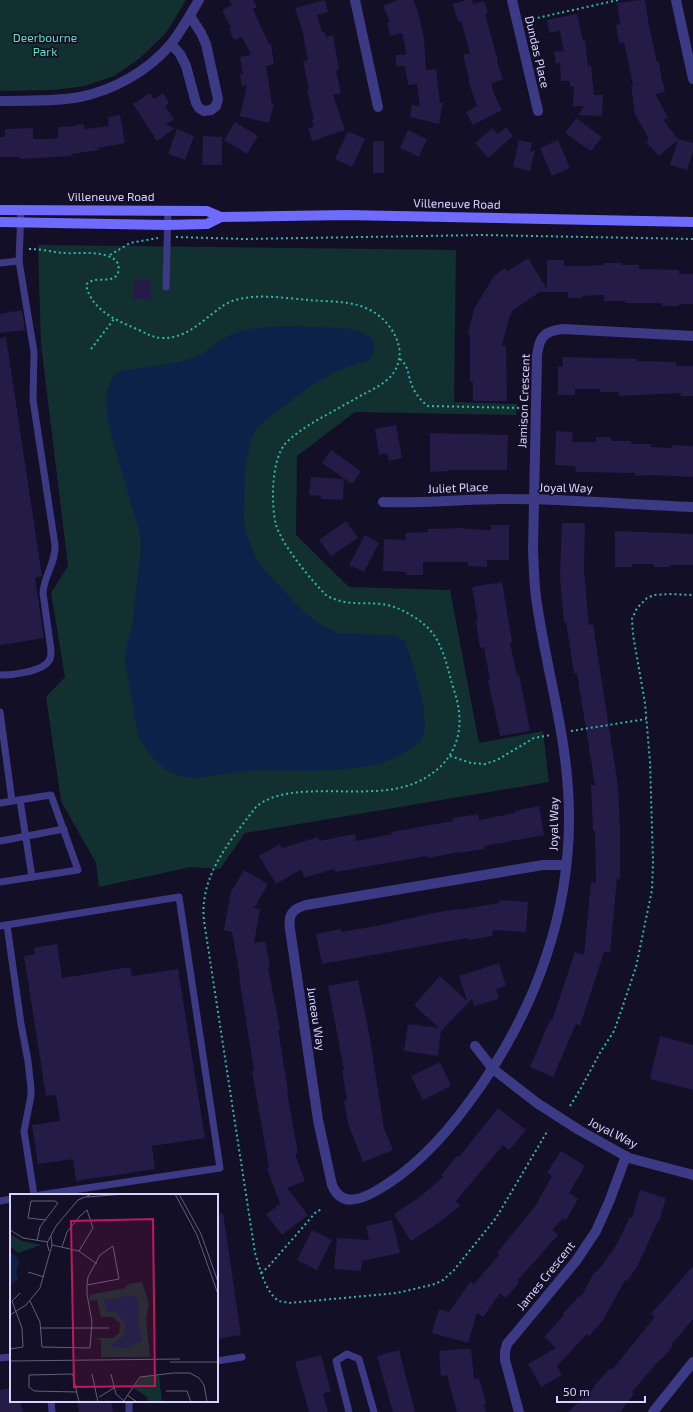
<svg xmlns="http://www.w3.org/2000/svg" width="693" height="1412" font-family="'Exo 2',sans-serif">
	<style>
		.green { fill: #12302f }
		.water { fill: #0c2248 }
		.building { fill: #241b47 }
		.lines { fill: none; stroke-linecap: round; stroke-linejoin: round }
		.path { stroke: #2fb8b0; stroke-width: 2; stroke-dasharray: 2 3; stroke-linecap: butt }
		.service { stroke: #3d3a85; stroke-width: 7 }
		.minor { stroke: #3d3a85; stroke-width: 10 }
		.tertiary { stroke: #3d3a85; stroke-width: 10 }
		.secondary { stroke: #6f6bff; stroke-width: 10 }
		.labels { text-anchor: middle; stroke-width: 3.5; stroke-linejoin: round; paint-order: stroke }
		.park-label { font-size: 12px; fill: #5fe0c0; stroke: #130f26 }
		.street-label { font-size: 12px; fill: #d9d4ff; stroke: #130f26 }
		.inset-road { fill: none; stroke: #625e7d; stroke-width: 1 }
		.view { fill: #c2185b; fill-opacity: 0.15; stroke: #c2185b; stroke-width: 2 }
		.inset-edge { fill: none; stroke: #d9d4ff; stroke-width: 2 }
	</style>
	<rect width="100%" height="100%" fill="#130f26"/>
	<g class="green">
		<path d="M0,0H186L166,33L140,58L114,76L84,86L54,90L0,91Z"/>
		<path d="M38,245L456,250L454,402L517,404L516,415L355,412L297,456L296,535L349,587L450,590L479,743L543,731L549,782L245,833L220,869L191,867L99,887L96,863L61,801L46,697L65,677L51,593L68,566L41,344Z"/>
	</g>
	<path class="water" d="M284,326L345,328L361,332L371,337L375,345L373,353L368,360L335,372L312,385L258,426L251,440L245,468L244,519L247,536L255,555L262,568L305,613L321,625L338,633L395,636L404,640C412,661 432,718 422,739C420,743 414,746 410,749C369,779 294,768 245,771C223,773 189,784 170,772C158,765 147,752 140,739C136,731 136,721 134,713C131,696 128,679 125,662V652L132,626L141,549L140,534L110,432C107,411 100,383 122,370C143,368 175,365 195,357C207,353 215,343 226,337C244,328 264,327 284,326Z"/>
	<g class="building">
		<path d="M229,0H253L257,7L253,9L269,44H271L274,64L266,66L272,104H274L269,123L240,116L247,85L242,86L240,74H243L240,57L251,55L242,37L234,40L229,29L231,28L222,10L232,5Z"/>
		<path d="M325,0L328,12L317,15L322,32L324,31L326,37L333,35L339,70L336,71L341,93L333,95L345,130L312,141L308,128L314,127L312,120L314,119L307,90H309L303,61L308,60L302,29L295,8Z"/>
		<path d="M398,0H413L418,12L424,38L426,70L436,69L440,103H443L439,124L410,117L412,105L420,106L417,84L408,85L405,66H396V55H406L405,45L402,33L390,36L387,22H390L383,6Z"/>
		<path d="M466,0H472L473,4L484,1L488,13L485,14L498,61L497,62L503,79L491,84L495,96L502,110L473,125L466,112L477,106L468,80L469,79L463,55L470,53L461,21H458L453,4Z"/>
		<path d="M639,0H645L649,26L657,62H659L662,82H663L665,92L655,94L668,117L663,120L678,139L693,143V151L687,170L670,165L678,140L659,156L646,142L649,139L635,114L631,86H633L630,70L624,42L619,43L616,25L620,24L617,3Z"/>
		<path d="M577,14L583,41H585L588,66L591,65L594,95H603L602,116L578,115L584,106H573L574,86L570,87V81H561L560,63L556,64L554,52L564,51L560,31L549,33L547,20Z"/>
		<path d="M150,93L154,99L163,93L169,103L165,106L174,119L166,125L175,128L157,141L133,104Z"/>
		<path d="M120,115L125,143L98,148L99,150L71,154L72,156L20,159V157H0V137H5V129L33,128V139H54L58,138V127L75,126V125L84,124L85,129L109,126L108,117Z"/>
		<path d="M576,118L602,137L591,151L565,133Z"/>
		<path d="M235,122L258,136L247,154L224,140Z"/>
		<path d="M506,127L513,136L488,158L475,143L492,128L498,134Z"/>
		<path d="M177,129L194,136L185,160L168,154Z"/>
		<path d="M408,130L427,139L419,157L400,148Z"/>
		<path d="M348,131L365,139L352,167L335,159Z"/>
		<path d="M203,136L222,137V165H202Z"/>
		<path d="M519,140L532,143L530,152L535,150L530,171L513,167Z"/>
		<path d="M558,140L570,168L552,176L540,148Z"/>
		<rect x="373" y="141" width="11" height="32"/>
		<path d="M528,258L547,289V260H564V266H586L604,265V263H622V265H639V269L679,270V274H693V304H679V306H662V303H625V301H604V295L582,296V298H568V292H540L513,310L509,318L502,346H506L507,401H473V382H470V335L468,334L474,309L494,276L505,268L508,271Z"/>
		<rect x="133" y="280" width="18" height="19"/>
		<path d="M22,310L25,330L0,333V314Z"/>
		<path d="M6,337L42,576L35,578L44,638L0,645V338Z"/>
		<path d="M562,357L637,359V361L676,362V366H693V396H681V393L619,396V392H600V389H575V395H558V367H563Z"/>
		<path d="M396,425L402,458L389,461L387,453L379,455L375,429Z"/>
		<path d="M556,431L573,432L572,442H596V437H611V441H631V444H651V447L672,448V445L693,446V477L651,475L635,476V473L576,472L575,466L555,465Z"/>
		<path d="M430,433L508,435L507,470H448V471L430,472Z"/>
		<path d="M331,450L361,471L352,484L322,463Z"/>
		<path d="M311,477L344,479L343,500L321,499V496L309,495Z"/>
		<path d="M346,521L358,538L331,556L319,540Z"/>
		<path d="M562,523H585L584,570L589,625L593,624L618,786L620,830V879H617L610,952H604L580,1026L576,1024L553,1077L530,1067L550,1020L552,1021L575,952L584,955L591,882L596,883L595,831H593L591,785H595L577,673H574L566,622L564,623L560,577Z"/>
		<path d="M491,525H509V560H487V567L468,566V562H423V575H406V572L383,571L384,539L406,540V533L428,532V529L465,528V529L491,530Z"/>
		<path d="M615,531L693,534V565H670V567H654V564H632V567H615Z"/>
		<path d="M365,535L379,543L364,572L349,565Z"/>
		<path d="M502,582L512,642L510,643L517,675L519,674L530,731L500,736L488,680H490L484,647L480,648L476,621H478L472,587Z"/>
		<path d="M539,806L544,835L484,846V849L459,853V852L428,858L427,856L335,872L334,869L304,878L302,869L276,884L259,856L280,844L282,848L318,837L319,841L355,834L356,841L392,834L391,832L453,821V818L478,814L479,820L515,813V811Z"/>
		<path d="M244,870L268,884L254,908L260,909L254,943L265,941L270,967L268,968L280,1029H278L288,1091L287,1092L298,1153L295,1154L305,1181L287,1188L308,1215L282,1235L266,1214L280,1204L267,1168L269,1167L252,1071L254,1070L239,977H240L232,932L224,930L231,892Z"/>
		<path d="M500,900L528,902L526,932L492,930L493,936L469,940L468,938L322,964L316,934L341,929V932L376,926L434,913L458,909V910L499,903Z"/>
		<path d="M57,944L62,978L130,967L132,976L178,969L205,1138L152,1146L155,1169L76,1181L73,1159L38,1164L32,1125L60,1121L56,1095L46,1096L24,956L35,954L34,948Z"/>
		<path d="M499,963L506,986L496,989L499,999L474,1006L472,999L441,1031L438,1056L404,1051L408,1024L439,1028L414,1005L440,976L467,1001L459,976Z"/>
		<path d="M358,980L369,1033L384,1128L393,1150L363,1162L348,1123L344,1101L347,1100L342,1070H344L328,986Z"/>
		<path d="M660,1036L693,1045V1090L650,1079Z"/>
		<path d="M440,1062L451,1086L423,1100L411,1076Z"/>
		<path d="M498,1108L526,1130L509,1150L503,1145L456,1201L460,1206L440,1222L411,1241L394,1214L421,1196L443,1177L441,1175L457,1156L459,1157Z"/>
		<path d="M561,1151L585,1166L569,1193L578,1199L566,1220L563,1218L552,1230L558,1235L518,1280L519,1282L506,1298L500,1293L483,1317L477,1313L468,1343L432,1333L439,1309L449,1312L470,1282L474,1284L499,1255L497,1253L536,1205L552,1176L547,1173Z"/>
		<path d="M640,1190L666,1198L659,1222L658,1221L638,1265L627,1281L625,1280L603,1320L589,1336L587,1334L557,1366L562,1375L541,1387L528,1364L556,1348L544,1337L564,1315L563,1314L579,1296L581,1297L595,1271L597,1272L617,1244L630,1217L632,1218Z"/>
		<path d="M223,1213L241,1335L217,1339V1214Z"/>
		<path d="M392,1220L400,1253L362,1261L361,1271L334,1269L337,1238L369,1240L366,1226Z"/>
		<path d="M312,1230L332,1240L317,1270L297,1260Z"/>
		<path d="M693,1266V1319L672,1344L673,1346L661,1360L660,1359L632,1392L634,1394L620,1412H568L594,1388L593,1387L610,1368L612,1370L655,1317L651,1314Z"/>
		<path d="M460,1349H471L474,1379L479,1378L486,1403L484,1404L486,1412H457L447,1375L441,1376L439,1351Z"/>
		<path d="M399,1350L411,1396L415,1412H393L377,1356Z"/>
		<path d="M321,1355L331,1391L323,1394L328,1412H309L295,1362Z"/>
		<path d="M11,1388V1401H20L23,1412H0V1390Z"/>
		<path d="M77,1401H111L113,1412H79Z"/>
	</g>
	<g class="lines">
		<g class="path">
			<path d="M528,20L618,0"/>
			<path d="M176,237L245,239L481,235L693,239"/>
			<path d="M29,249C41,249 52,252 63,253C77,254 111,249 118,264C119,267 119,272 117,275C111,284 94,275 86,285C92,311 116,320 139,330C147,334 152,337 161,338C182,339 197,326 212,314C219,309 224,304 232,301C255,293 284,298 308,300C328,302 351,300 370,310C384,317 396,332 399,347C401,357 398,367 392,375C384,384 372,390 362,395C344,405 326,415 309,425C300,431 291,437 285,444C271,461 271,505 276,525C282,545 311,580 326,595C344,606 361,602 382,604C396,606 409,613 420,621C439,635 444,654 450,676C452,685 456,695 458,705C465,741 448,769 415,783C369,803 291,777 256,807C230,841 199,876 204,921L255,1253C259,1266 266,1294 279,1301C282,1302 286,1302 289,1303L397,1293L435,1284L443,1280L454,1270L496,1218L548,1130"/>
			<path d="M110,255L130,243L158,238"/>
			<path d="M91,349L114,319"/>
			<path d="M400,359C409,366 408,376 412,386C415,393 421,401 428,406L523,408"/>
			<path d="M571,731L646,719"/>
			<path d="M450,756L471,763L485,764L497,760L534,738L551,735"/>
			<path d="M570,1106L581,1088L601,1051L614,1031L618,1020L636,967L652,890L653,862L650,762L645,703L633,635L632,619L637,608L647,598L654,595L670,594L693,595"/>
			<path d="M261,1273L269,1266L316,1212L322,1209"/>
		</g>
		<g class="service">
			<path d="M0,263L19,261"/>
			<path d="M166,287L168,210"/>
			<path d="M0,675C13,675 44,672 50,659C51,656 51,652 51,650L43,593C44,575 56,563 55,545L33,400L34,352L19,261L21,210"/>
			<path d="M0,712L12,801"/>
			<path d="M20,800L32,877"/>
			<path d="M0,803L51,795L78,870L0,882"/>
			<path d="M0,841L64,829"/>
			<path d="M7,925L21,1024L28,1061L31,1088V1096L24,1131L34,1195"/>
			<path d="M0,926L179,897L220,1168L40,1195"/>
			<path d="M0,1201L11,1199"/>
			<path d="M0,1358L11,1357"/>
			<path d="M217,1361L242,1357"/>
			<path d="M51,1401L52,1412"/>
			<path d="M129,1412V1401"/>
			<path d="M349,1412L336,1361L347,1354L359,1359L374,1412"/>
		</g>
		<g class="minor">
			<path d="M355,0L378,107"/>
			<path d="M512,0L538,111"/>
			<path d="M676,0L693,79"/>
			<path d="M171,44L180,54L186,66L196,103L199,108L204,111L211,110L216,106L218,99L206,44L201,33L190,16"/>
			<path d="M383,502C426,504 468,498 511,499C572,499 632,505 693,507"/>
			<path d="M566,865H543L306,905C292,909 288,915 290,929L318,1120L332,1185C341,1207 360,1200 376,1191C413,1170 442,1139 467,1105C536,1013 576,905 568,789C564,726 546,666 537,604C534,587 534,569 533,551L537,356C539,337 544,331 563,329L693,336"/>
			<path d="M475,1046L493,1069L537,1103L579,1130L629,1158L693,1175"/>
			<path d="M519,1412L505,1360V1352L507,1344L576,1261L596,1231L609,1202L626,1156"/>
			<path d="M653,1412L693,1362"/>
		</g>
		<path class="tertiary" d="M0,101C26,100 54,102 80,97C114,90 148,71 171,44C182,30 190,15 199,0"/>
		<g class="secondary">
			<path d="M0,210L207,211L221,217"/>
			<path d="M0,222L167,225L207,224L221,217L346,215L693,222"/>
		</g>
	</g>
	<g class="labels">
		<g class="park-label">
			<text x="45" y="42">Deerbourne<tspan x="45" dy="14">Park</tspan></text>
		</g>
		<g class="street-label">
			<text transform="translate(537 52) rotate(77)" y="4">Dundas Place</text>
			<text x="111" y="201">Villeneuve Road</text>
			<text transform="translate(457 204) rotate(1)" y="4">Villeneuve Road</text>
			<text transform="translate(524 401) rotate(-88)" y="4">Jamison Crescent</text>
			<text transform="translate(458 488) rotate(-2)" y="4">Juliet Place</text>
			<text transform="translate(566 488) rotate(1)" y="4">Joyal Way</text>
			<text transform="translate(554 824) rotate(-89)" y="4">Joyal Way</text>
			<text transform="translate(316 1019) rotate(81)" y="4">Juneau Way</text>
			<text transform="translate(613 1133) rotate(27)" y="4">Joyal Way</text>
			<text transform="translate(546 1276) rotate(-51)" y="4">James Crescent</text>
		</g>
	</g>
	<g transform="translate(10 1194)">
		<rect width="208" height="208" fill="#130f26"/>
		<path d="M0,40L12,47L31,51L8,59L0,52ZM132,88L139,110L136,125L140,163H91V146L84,144H103L109,139L110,129L103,123H91L87,106L80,107L79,101L115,94L118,90ZM149,181L152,208H138L137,203L123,194L132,183Z" fill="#12302f"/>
		<path d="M0,58L7,63L9,69L6,78L8,85L0,92ZM123,101L127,105L129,114L128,128L132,147L114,154L102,153L101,150L114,142L116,131L108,120L97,117L94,106Z" fill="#0c2248"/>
		<path class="inset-road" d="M165,0L187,41L208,100M169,0L191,40L208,88M77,3L114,0M0,36L13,44L38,48M27,47L30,33L48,9L45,7H21L18,24L36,26M42,51L69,57L87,70M52,53L57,38L70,22L77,16L83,34L69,57M39,57L37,49L46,32L68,6L82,0M18,78L34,83M20,107L30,128L32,153L80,154L82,128L77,100V91L78,83L90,61L103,52L109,85L77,91M0,121L16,111L30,94L42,51L41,42M31,134H99M0,155L13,153L12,134L2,107L10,99M0,167L170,165M160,168H208M82,180L88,208M101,180L106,200L114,207M156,197H177L181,208M67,198L24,197L19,193V181L62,180L63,182L69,208M117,201L127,208M89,203L104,194M113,208L130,183L163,179H180L189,184L194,191L197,208"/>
		<path class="view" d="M143,25L145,192L64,193L61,27Z"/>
		<rect width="208" height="208" class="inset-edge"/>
	</g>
	<path d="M557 1396v6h88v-6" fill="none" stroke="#d9d4ff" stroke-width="2"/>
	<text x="563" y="1396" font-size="12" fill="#d9d4ff" stroke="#130f26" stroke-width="3" paint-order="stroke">50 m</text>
</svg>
